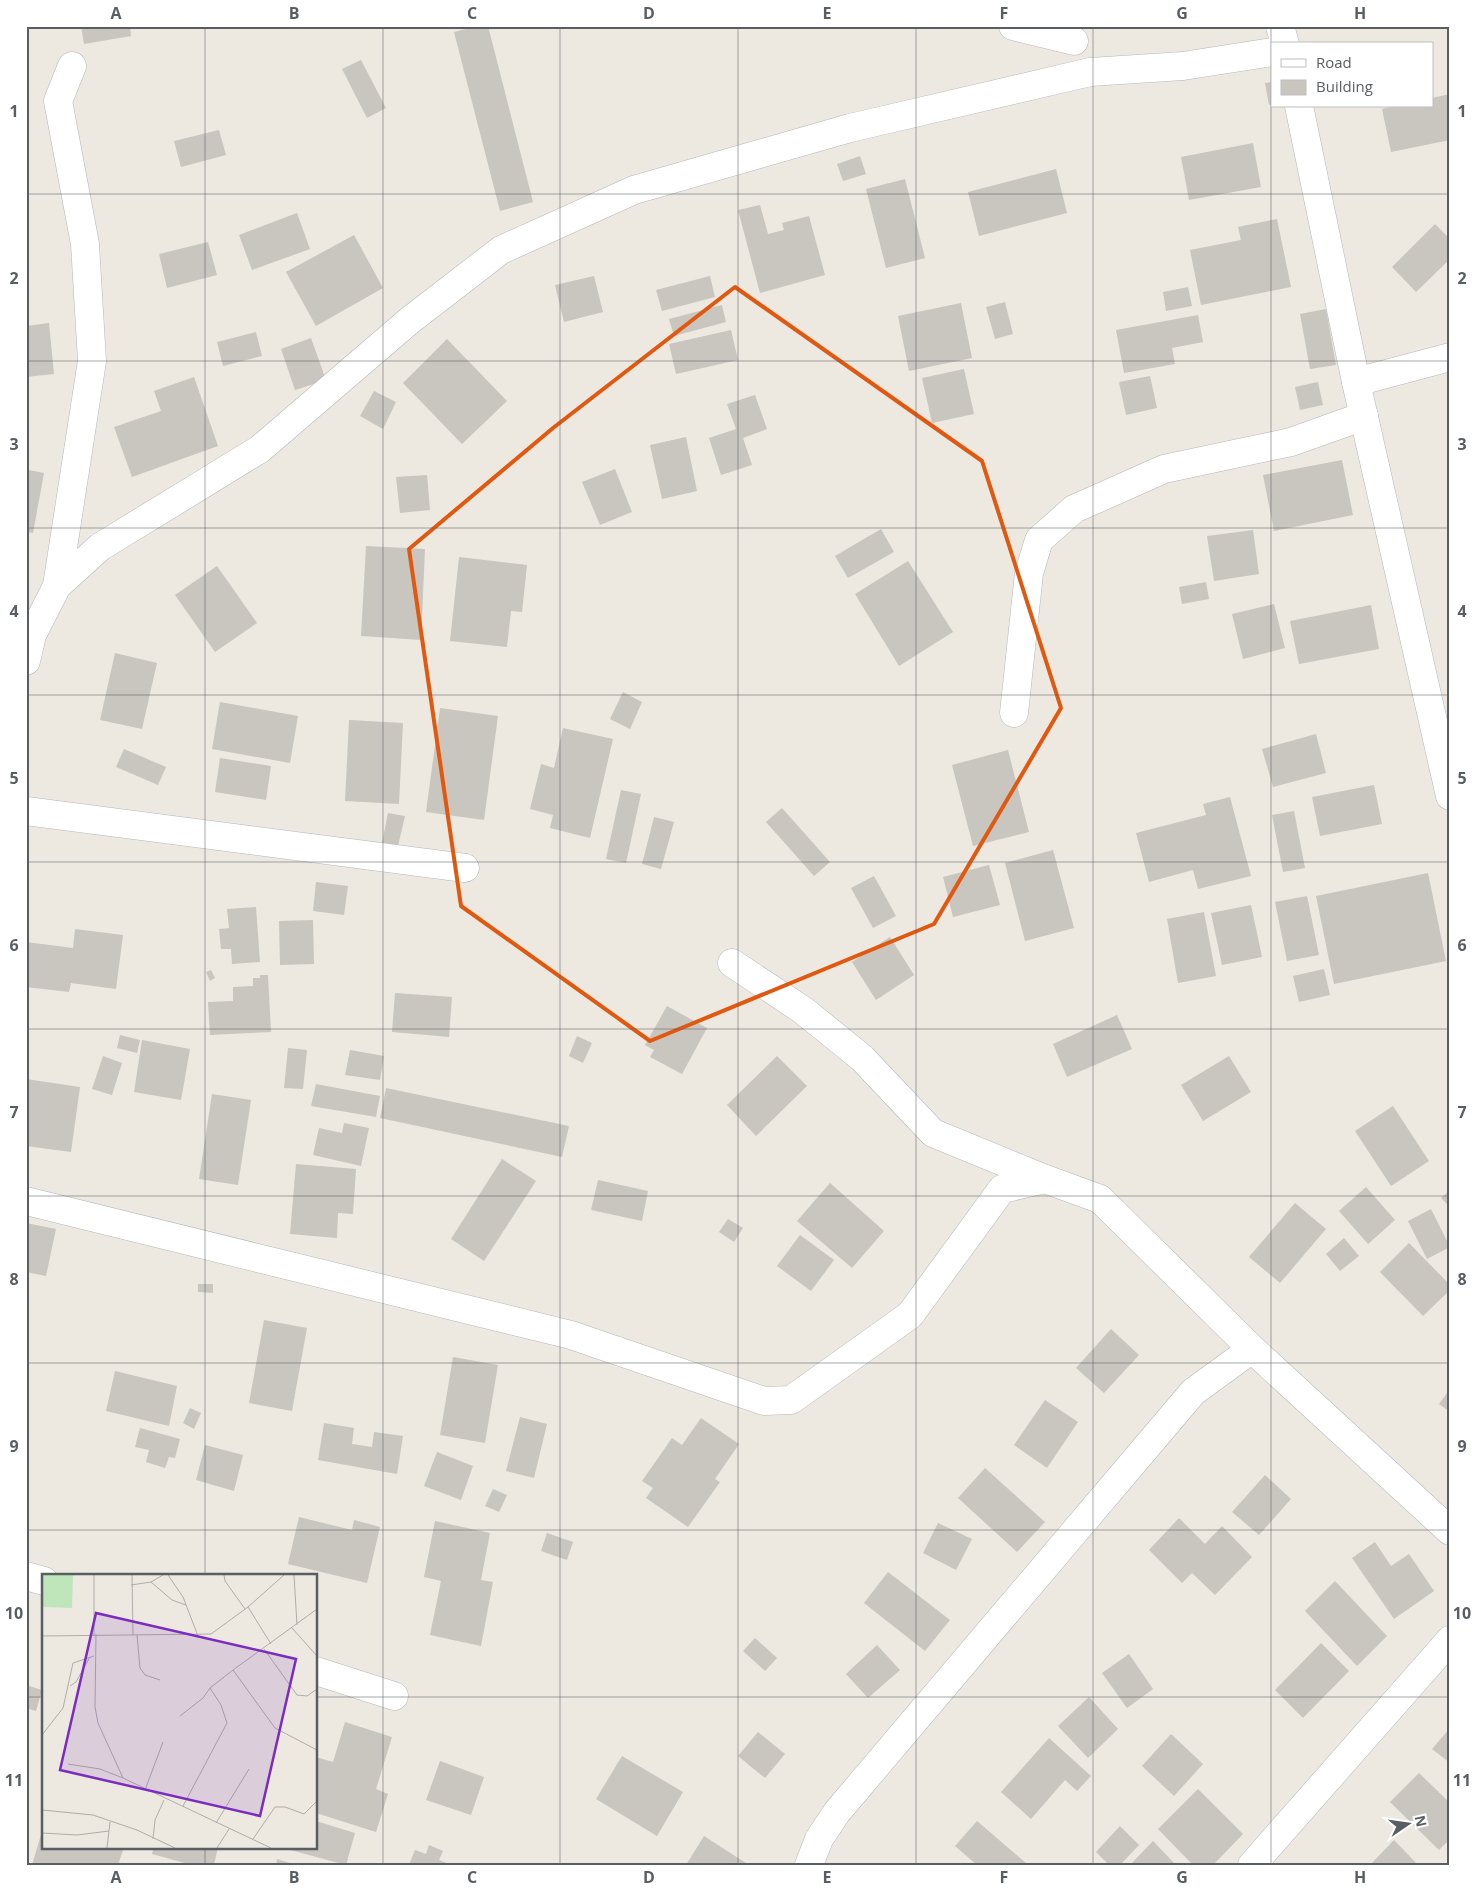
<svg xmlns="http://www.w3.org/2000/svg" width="1476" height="1891" font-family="'Open Sans',sans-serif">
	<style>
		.building { fill: #c9c5bf }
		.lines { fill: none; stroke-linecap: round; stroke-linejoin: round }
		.minor-casing { stroke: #b3b7bc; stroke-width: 29 }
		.minor { stroke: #fff; stroke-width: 28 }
		.marked { fill: none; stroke: #e15910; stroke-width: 4; stroke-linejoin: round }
		.grid { fill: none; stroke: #595e62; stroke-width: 1; stroke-opacity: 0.55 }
		.inset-road { fill: none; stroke: #aeadaa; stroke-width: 1 }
		.view { fill: #7b2cbf; fill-opacity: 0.15; stroke: #7b2cbf; stroke-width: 2.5 }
		.inset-edge { fill: none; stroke: #595e62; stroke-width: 2.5 }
		.neatline { fill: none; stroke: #595e62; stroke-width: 2 }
		.grid-label { font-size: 16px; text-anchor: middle; font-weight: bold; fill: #595e62 }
	</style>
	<rect width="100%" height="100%" fill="#ede9e0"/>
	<g class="building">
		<path d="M81,26H130L131,36L84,44Z"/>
		<path d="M478,26H488L533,202L500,211L454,32Z"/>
		<path d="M361,60L386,108L367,118L342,69Z"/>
		<path d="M1272,82V104L1269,105L1265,83Z"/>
		<path d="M1450,94V140L1391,152L1382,109L1395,106H1432V98Z"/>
		<path d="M219,130L226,155L181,167L174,141Z"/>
		<path d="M1253,143L1261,187L1189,200L1181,157Z"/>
		<path d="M860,156L866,174L843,181L837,164Z"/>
		<path d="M1056,169L1067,213L979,236L968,192Z"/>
		<path d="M905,179L925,258L886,268L866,189Z"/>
		<path d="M760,205L768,234L784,230L782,223L809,216L825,275L760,293L738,210Z"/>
		<path d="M297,213L310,249L252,270L239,235Z"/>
		<path d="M1277,219L1291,287L1201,305L1190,250L1241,240L1238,227Z"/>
		<path d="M1435,224L1450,239V259L1416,292L1392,267Z"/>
		<path d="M354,235L383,288L316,326L286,272Z"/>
		<path d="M208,242L217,275L167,288L159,254Z"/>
		<path d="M594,276L603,312L564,322L555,285Z"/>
		<path d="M710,276L715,297L662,311L656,290Z"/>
		<path d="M1188,287L1192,306L1166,311L1163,292Z"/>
		<path d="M1005,302L1013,334L995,339L986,307Z"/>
		<path d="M961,303L972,358L909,371L898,316Z"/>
		<path d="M722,305L726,322L674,336L669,319Z"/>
		<path d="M1326,309L1336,365L1310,369L1300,314Z"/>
		<path d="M1198,315L1203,342L1172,348L1175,364L1124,373L1116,330Z"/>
		<path d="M49,323L54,374L26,377V326Z"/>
		<path d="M731,330L738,360L676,374L669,344Z"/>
		<path d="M256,332L262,356L223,366L217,342Z"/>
		<path d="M311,338L326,380L295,390L281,349Z"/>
		<path d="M447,339L507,401L462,444L403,383Z"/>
		<path d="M964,369L974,414L932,423L922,378Z"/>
		<path d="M1150,376L1157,408L1126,415L1119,382Z"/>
		<path d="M194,377L218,446L132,477L114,427L161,411L154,391Z"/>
		<path d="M1318,382L1323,405L1300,410L1295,387Z"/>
		<path d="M374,391L396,402L383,429L360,416Z"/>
		<path d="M755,395L767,429L743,438L752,465L721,475L709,438L736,429L727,404Z"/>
		<path d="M686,437L697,491L662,499L650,445Z"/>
		<path d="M1342,460L1353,515L1274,531L1263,475Z"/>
		<path d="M615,469L632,512L600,525L582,482Z"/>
		<path d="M29,470L44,473L33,533L26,532V486Z"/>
		<path d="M427,475L430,510L400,513L396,477Z"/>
		<path d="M881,529L894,552L848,578L835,556Z"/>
		<path d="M1253,530L1259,574L1214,581L1207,536Z"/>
		<path d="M366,546L425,549L421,640L361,636Z"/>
		<path d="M459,557L527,565L522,612L511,611L507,647L450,641Z"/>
		<path d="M908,561L953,632L899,666L855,594Z"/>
		<path d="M217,566L257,623L215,652L175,595Z"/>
		<path d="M1206,582L1209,599L1182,604L1179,587Z"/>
		<path d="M1274,604L1285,648L1243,659L1232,614Z"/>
		<path d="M1371,605L1379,649L1299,664L1290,621Z"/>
		<path d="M115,653L157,663L142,729L100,720Z"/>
		<path d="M623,692L642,702L630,729L610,719Z"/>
		<path d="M220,702L298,716L290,763L212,749Z"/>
		<path d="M440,708L498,716L484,820L426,812Z"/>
		<path d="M349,720L403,723L399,804L345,801Z"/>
		<path d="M563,728L613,739L590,838L550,828L553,815L530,809L541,764L554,768Z"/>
		<path d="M1316,734L1326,773L1273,787L1262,749Z"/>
		<path d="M124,749L166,767L158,785L116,767Z"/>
		<path d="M1008,750L1029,832L973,846L952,765Z"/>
		<path d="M220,758L271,766L266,800L215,792Z"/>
		<path d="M1374,785L1382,824L1320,836L1312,797Z"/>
		<path d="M621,790L641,794L626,863L606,859Z"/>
		<path d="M1230,797L1251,876L1198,889L1193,870L1149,882L1136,833L1206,815L1203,804Z"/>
		<path d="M782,808L830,862L814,876L766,822Z"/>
		<path d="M1294,811L1305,868L1283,872L1272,815Z"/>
		<path d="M388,813L405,816L398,846L382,843Z"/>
		<path d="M654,817L674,822L661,869L642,864Z"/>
		<path d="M1053,850L1074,928L1025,941L1005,863Z"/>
		<path d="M989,865L1000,905L953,917L943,877Z"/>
		<path d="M1428,873L1446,961L1334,984L1316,896Z"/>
		<path d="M874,876L896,916L873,928L851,888Z"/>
		<path d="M316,882L348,886L344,915L313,911Z"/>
		<path d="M1307,896L1319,955L1287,961L1275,902Z"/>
		<path d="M1251,905L1262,957L1222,965L1211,913Z"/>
		<path d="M256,907L260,962L232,964L231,949H221L219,929L229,928L227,909Z"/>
		<path d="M1204,912L1216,976L1178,983L1167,919Z"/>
		<path d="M313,920L314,964L280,965L279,921Z"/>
		<path d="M75,929L123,935L116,989L71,983L69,992L26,987V942L73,948Z"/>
		<path d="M890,937L914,975L876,1000L852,962Z"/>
		<path d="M1324,969L1330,995L1299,1002L1293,976Z"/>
		<path d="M211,970L215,978L210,981L206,972Z"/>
		<path d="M260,975H268L271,1032L210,1035L208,1002L233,1001V987L253,986V978H260Z"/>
		<path d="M395,993L452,997L449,1037L392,1032Z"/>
		<path d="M667,1006L707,1028L682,1074L650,1057L654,1050L645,1045Z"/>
		<path d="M1117,1015L1132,1049L1067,1077L1053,1044Z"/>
		<path d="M120,1035L140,1040L137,1053L117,1048Z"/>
		<path d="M577,1036L592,1043L583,1063L569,1056Z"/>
		<path d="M142,1040L190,1049L181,1100L134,1092Z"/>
		<path d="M288,1048L307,1050L303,1089L284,1088Z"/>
		<path d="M350,1050L384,1056L380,1080L345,1075Z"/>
		<path d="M103,1056L122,1063L112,1095L92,1089Z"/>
		<path d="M777,1056L807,1086L756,1136L727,1105Z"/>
		<path d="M1229,1056L1251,1092L1203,1121L1181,1085Z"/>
		<path d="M26,1079L80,1087L71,1152L26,1146Z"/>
		<path d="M316,1084L380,1096L376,1117L311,1106Z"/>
		<path d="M386,1088L569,1126L562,1157L380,1118Z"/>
		<path d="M212,1094L251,1100L238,1185L199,1179Z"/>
		<path d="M1393,1106L1429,1161L1391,1186L1355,1131Z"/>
		<path d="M344,1123L369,1128L361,1166L313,1155L319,1128L342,1133Z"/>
		<path d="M502,1159L536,1181L484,1261L451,1239Z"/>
		<path d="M296,1164L356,1169L353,1214L338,1213L337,1238L290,1234Z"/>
		<path d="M598,1180L648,1191L642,1221L591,1210Z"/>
		<path d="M830,1183L884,1231L852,1268L797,1221Z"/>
		<path d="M1366,1187L1395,1220L1368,1244L1339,1211Z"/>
		<path d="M1450,1190V1207L1441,1198Z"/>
		<path d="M1295,1203L1326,1229L1280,1283L1249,1257Z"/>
		<path d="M1431,1209L1450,1247L1427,1259L1408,1221Z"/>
		<path d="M728,1219L743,1228L734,1242L719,1232Z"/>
		<path d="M26,1223L56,1229L46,1276L26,1272Z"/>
		<path d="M800,1235L834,1260L811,1291L777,1266Z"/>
		<path d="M1344,1238L1359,1256L1340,1271L1326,1254Z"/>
		<path d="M1409,1243L1450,1285V1290L1423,1316L1380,1272Z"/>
		<path d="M198,1284H213V1293L198,1292Z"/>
		<path d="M264,1320L307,1328L292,1411L249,1403Z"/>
		<path d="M1111,1329L1139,1355L1104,1393L1076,1368Z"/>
		<path d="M453,1357L498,1365L485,1443L440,1435Z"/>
		<path d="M115,1371L177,1386L169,1426L106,1411Z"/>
		<path d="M1450,1389V1412L1439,1404Z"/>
		<path d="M1045,1400L1078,1422L1047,1468L1014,1445Z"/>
		<path d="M190,1408L201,1413L194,1429L183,1423Z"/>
		<path d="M520,1417L547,1424L534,1478L506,1471Z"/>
		<path d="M701,1418L739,1444L715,1479L720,1482L688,1527L646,1498L653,1488L642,1481L672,1438L682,1445Z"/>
		<path d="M324,1423L354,1428L352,1444L372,1447L374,1432L403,1436L397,1474L318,1460Z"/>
		<path d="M140,1428L180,1439L175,1458L169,1457L165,1468L146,1462L149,1450L135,1447Z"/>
		<path d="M205,1445L243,1455L234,1491L196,1480Z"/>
		<path d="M437,1452L473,1466L461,1500L424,1486Z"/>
		<path d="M985,1468L1045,1522L1017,1552L958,1498Z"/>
		<path d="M1265,1475L1291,1499L1259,1535L1232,1512Z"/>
		<path d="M493,1489L507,1495L499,1512L485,1506Z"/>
		<path d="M299,1517L352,1530L354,1520L380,1527L367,1583L288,1564Z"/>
		<path d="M1179,1518L1205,1544L1222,1526L1252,1557L1215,1595L1192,1573L1182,1583L1149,1550Z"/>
		<path d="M435,1521L490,1533L481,1580L493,1582L481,1646L430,1635L441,1581L424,1577Z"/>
		<path d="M938,1523L972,1539L956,1570L923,1553Z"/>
		<path d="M547,1533L573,1542L567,1560L541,1551Z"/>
		<path d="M1375,1542L1391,1566L1409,1554L1434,1591L1394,1619L1352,1558Z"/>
		<path d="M888,1572L950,1620L925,1651L864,1603Z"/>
		<path d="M1335,1581L1387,1636L1357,1666L1305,1611Z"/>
		<path d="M755,1638L777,1658L765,1671L743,1651Z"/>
		<path d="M1321,1643L1349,1671L1303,1718L1275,1690Z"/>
		<path d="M877,1645L900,1670L868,1698L846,1674Z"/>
		<path d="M1129,1654L1153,1689L1127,1708L1102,1673Z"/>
		<path d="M26,1685L42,1690L36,1711L26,1708Z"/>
		<path d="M1089,1697L1118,1729L1088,1758L1058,1726Z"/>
		<path d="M345,1722L392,1737L376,1789L388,1794L376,1832L316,1813V1757L333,1762Z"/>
		<path d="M1450,1728V1763L1432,1749Z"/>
		<path d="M758,1732L785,1754L765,1778L738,1756Z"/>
		<path d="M1171,1734L1203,1764L1174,1796L1142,1766Z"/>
		<path d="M1049,1738L1091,1776L1077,1791L1065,1780L1031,1819L1001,1792Z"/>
		<path d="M622,1756L683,1792L657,1836L596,1799Z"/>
		<path d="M440,1761L484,1777L471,1815L426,1800Z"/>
		<path d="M1419,1773L1450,1803V1839L1439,1850L1390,1802Z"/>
		<path d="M1198,1789L1243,1834L1213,1865H1193L1158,1829Z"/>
		<path d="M316,1821L355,1833L346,1865L283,1848L316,1847Z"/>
		<path d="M977,1821L1026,1863L1024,1865H977L955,1846Z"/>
		<path d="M1120,1826L1139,1845L1120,1865H1109L1096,1852Z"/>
		<path d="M43,1828L44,1847H124L118,1865H32Z"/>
		<path d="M704,1836L749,1865H686Z"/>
		<path d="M1394,1840L1418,1865H1370Z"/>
		<path d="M1153,1841L1176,1865H1130Z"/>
		<path d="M429,1845L443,1851L439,1860L451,1865H409L415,1850L426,1854Z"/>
		<path d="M154,1847H218L214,1865H192L152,1854Z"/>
		<path d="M277,1859L293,1864V1865H276Z"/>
	</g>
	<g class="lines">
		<defs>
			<g id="minor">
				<path d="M1013,26L1074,41"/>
				<path d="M1280,26L1285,44"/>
				<path d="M1299,106L1356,382L1450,796"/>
				<path d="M1356,382L1450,357"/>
				<path d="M57,586L92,361L85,244L58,101L72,66"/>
				<path d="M26,661L32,635L57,586L100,547L260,449L409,321L501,250L634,190L850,128L1090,72L1183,66L1272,52"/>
				<path d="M1014,713L1029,573L1039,540L1074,509L1164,469L1291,442L1364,416"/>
				<path d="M26,811L465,868"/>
				<path d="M732,963L804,1011L862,1058L933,1133L1045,1179"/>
				<path d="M26,1201L571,1335L764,1401L791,1400L910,1315L1002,1189L1045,1179L1100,1199L1252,1349"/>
				<path d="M26,1576L44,1581"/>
				<path d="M316,1671L394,1696"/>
				<path d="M809,1865L819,1839L837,1812L1193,1392L1252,1349L1450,1531"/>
				<path d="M1252,1865L1450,1640"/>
			</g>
		</defs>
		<use href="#minor" class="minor-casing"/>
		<use href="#minor" class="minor"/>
	</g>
	<path class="marked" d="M735,287L982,461L1061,708L934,924L650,1041L461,906L409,549L553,428Z"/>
	<path class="grid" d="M205,26V1575M383,26V1865M560,26V1865M738,26V1865M916,26V1865M1093,26V1865M1271,26V1865M26,194H1450M26,361H1450M26,528H1450M26,695H1450M26,862H1450M26,1029H1450M26,1196H1450M26,1363H1450M26,1530H1450M26,1697H44M316,1697H1450M205,1847V1865"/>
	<g transform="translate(42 1574)">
		<rect width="275" height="275" fill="#ede9e0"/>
		<path d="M0,1H31L30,34L0,33Z" fill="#bfe5bb"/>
		<path class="inset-road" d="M52,1V61M90,1L91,61M126,1L141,23L156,62M182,1L183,7L203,35M252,1L255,51M109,8L130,26L144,31M89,11L109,8L121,1M206,33L229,70M275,35L191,96L233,154L275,176M250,54L275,82M54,60L53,133L56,149L81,204L229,274M95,61L98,94L103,101L118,106M0,62L169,60L206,33L242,1M222,75L255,121L265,122L275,115M28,112L34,108L48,83M138,142L161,124L168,114M0,161L21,134L31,89L52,82M26,190L58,195L81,204M103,216L121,168M141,232L185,149L179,131L168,114L191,96M0,236L51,241L95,256L133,274M174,249L207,195M0,259L35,261L67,257M111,265L113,246L122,226M211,265L233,233H243L262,240L275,227M65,274L68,248M175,274L187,255"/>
		<path class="view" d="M54,39L254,85L218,242L18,196Z"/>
		<rect width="275" height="275" class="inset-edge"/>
	</g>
	<rect width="1476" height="1891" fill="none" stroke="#ffffff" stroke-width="55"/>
	<rect x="1271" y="42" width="162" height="65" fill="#ffffff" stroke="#bdbfc0"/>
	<rect x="1281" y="59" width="25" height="8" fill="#ffffff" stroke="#bdbfc0"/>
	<text x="1316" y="68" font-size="15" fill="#595e62">Road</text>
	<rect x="1281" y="80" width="25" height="15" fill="#c9c5bf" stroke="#bdbfc0"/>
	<text x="1316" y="92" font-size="15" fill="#595e62">Building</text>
	<g transform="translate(1408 1824) rotate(77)" stroke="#ffffff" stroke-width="4" paint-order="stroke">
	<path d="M0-4L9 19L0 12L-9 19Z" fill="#595e62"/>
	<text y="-8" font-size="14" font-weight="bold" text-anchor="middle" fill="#595e62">N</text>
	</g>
	<rect x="28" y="28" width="1420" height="1836" class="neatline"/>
	<g class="grid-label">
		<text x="116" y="19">A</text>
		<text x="294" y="19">B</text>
		<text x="472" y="19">C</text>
		<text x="649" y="19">D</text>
		<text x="827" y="19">E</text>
		<text x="1004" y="19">F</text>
		<text x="1182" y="19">G</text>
		<text x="1360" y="19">H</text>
		<text x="14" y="117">1</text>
		<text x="1462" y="117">1</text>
		<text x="14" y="284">2</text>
		<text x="1462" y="284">2</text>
		<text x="14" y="450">3</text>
		<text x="1462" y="450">3</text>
		<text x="14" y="617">4</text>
		<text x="1462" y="617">4</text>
		<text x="14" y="784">5</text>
		<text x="1462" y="784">5</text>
		<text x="14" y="951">6</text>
		<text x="1462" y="951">6</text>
		<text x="14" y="1118">7</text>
		<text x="1462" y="1118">7</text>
		<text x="14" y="1285">8</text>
		<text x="1462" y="1285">8</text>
		<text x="14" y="1452">9</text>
		<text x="1462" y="1452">9</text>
		<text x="14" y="1619">10</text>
		<text x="1462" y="1619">10</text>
		<text x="14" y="1786">11</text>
		<text x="1462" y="1786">11</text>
		<text x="116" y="1883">A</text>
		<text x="294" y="1883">B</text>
		<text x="472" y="1883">C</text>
		<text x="649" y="1883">D</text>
		<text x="827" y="1883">E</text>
		<text x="1004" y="1883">F</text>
		<text x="1182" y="1883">G</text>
		<text x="1360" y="1883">H</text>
	</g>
</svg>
